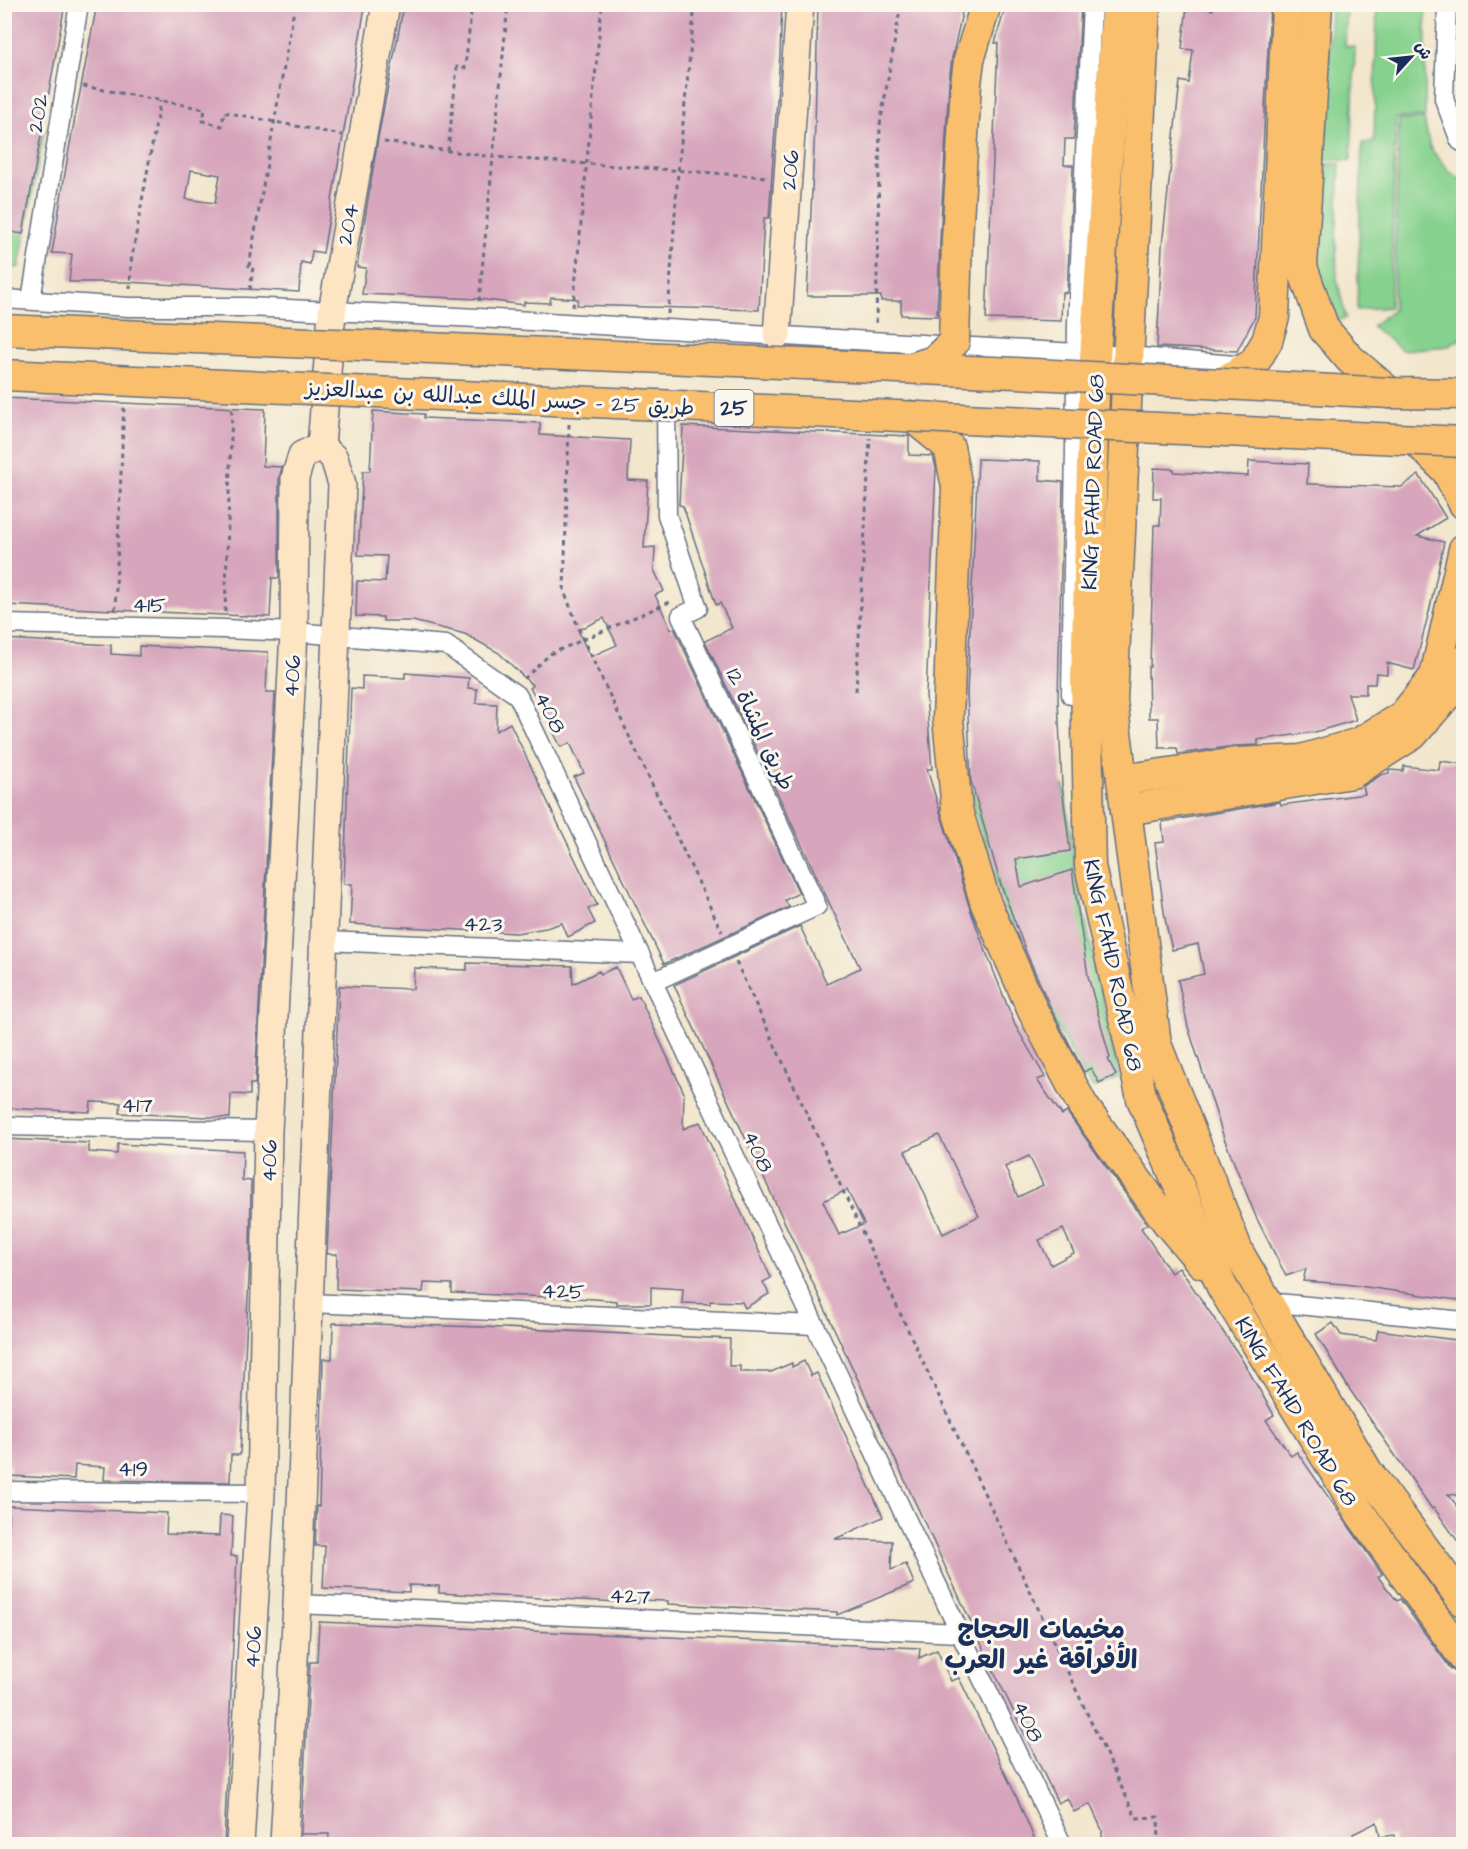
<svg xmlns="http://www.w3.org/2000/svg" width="1468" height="1849" font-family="'Architects Daughter','Playpen Sans Arabic',sans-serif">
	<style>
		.green { fill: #86d18e; stroke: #508076; stroke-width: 1.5 }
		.building { fill: #d7a6bc; fill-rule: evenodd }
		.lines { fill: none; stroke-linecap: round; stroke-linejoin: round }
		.street-casing { stroke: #666f84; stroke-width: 21 }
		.secondary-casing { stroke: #666f84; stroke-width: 30 }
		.primary-casing { stroke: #666f84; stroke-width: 33 }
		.path { stroke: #666f84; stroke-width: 3; stroke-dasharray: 4.5 4.5; stroke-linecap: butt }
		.street { stroke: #fff; stroke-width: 18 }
		.secondary { stroke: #fde5c4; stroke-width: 27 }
		.primary { stroke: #f9bf6c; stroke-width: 30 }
		.primary-bridge-casing { stroke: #666f84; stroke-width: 33; stroke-linecap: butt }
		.primary-bridge { stroke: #f9bf6c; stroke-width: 30 }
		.labels { text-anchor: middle; stroke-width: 6; stroke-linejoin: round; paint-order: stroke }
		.shield { fill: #fbf7ec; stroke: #5e6b89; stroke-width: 1.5 }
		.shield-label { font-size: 21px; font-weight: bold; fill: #1b2f5e }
		.street-label { font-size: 22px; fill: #1b2f5e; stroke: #fbf7ec }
		.quarter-label { font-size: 26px; font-weight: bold; fill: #1b2f5e; stroke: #fbf7ec }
	</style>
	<rect width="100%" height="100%" fill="#fbf7ec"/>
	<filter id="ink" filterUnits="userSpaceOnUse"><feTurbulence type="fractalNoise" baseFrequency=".0167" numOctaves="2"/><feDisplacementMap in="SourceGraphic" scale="12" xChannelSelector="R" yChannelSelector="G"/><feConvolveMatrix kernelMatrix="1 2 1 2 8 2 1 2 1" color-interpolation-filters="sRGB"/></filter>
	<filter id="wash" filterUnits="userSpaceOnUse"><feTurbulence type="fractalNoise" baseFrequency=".008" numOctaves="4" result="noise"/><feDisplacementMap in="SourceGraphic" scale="24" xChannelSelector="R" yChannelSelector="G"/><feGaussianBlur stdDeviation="1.35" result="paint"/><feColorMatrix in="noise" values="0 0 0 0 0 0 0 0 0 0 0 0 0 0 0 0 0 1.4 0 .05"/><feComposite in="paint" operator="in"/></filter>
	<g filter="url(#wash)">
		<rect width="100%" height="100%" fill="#f2e6cc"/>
		<g class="green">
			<path d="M1331,5H1347L1345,46L1355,47L1351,160H1325Z"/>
			<path d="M1377,5H1426L1425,117L1396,118L1390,307L1357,310L1362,143L1374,142Z"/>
			<path d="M1424,119L1430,148L1450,172L1463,181V337L1449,346L1402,350L1372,326L1393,310L1399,120Z"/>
			<path d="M5,123L44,130L19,267L5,270Z"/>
			<path d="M1326,164H1340L1336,240L1337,279L1346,318L1332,322L1318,270Z"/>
			<path d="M1064,785L1075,871L1119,1077L1093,1088L1086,1079L1038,994L1000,895L969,791Z"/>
		</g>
		<g id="blocks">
			<g class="building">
				<path d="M4,4H65L23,234L4,231L11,187L4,186Z"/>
				<path d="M97,4H238L251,7L252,4H351L365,7L323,253L312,251L310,264L301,262L299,292L127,282H69L72,254L52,253L69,149ZM191,170L220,175L215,203L186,199Z"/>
				<path d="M404,4H716L760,8L761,4H782L780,54L769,218H764L759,310L577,305L578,299L551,297L550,303L524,302V305L479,299L362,294L366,268L357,267L378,138Z"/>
				<path d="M818,4H964L952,58L949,83L940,238L937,316L901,315V301H881V296H807L815,126Z"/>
				<path d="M1006,4H1081L1074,139H1065L1064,165H1073L1067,293L1062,292L1061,321L986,319L998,43H995Z"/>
				<path d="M1214,4H1270L1255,317L1237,351L1157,347L1162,246L1180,81L1189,83L1193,50L1182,49L1187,6L1213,10Z"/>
				<path d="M4,398L265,409L263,466L282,467L279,478V578H272L270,617L4,605Z"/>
				<path d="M373,411L424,414V418L540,423V435L630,440L628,480L648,481L644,548L655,547L654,570L664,591L655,595L671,630L674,628L799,893L785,900L789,907L664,964L574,777L584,773L570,743L561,747L544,714L547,713L530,688L533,686L499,653L465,634L413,621H383V617L356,616L357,581L385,582L387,556L358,555L363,471H370ZM604,618L617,645L590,657L578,630Z"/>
				<path d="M683,426L909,436V455L933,456L936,468L926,695L932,769H927L970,909L981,939L1015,1025L1045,1077L1037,1080L1062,1115L1067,1112L1147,1224L1141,1228L1171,1273L1179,1267L1241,1358L1274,1415L1266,1420L1291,1456L1297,1452L1382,1574L1378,1577L1397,1601L1400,1599L1450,1668L1460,1674L1464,1679V1841L1441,1845H1395L1394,1835L1380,1837L1377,1822L1353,1834L1354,1845H1102V1830L1090,1804L1074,1812L1067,1798L1058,1803L990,1663L674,985L800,926L827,984L860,968L705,641L732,628L720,603L716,605L683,506L679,505ZM939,1135L979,1216L943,1234L905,1151ZM1029,1156L1043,1185L1018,1197L1005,1167ZM847,1190L864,1224L839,1235L823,1201ZM1063,1229L1074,1253L1051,1265L1039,1240Z"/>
				<path d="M978,459L1040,461V480L1063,482L1058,700L1062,785L1070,851L1016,859L1021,887L1072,870L1088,976L1110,1058L1108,1059L1116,1075L1099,1083L1091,1068L1084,1072L1049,1004L1027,954L1001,885L971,781L967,693Z"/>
				<path d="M1249,461L1308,464L1307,484H1312L1401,487L1419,475L1446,518L1417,536L1444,542L1430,608L1414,670L1387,663V674L1376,673L1375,684H1366V694H1348L1356,720L1315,732L1258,740V745L1234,746L1178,754L1177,748H1159L1158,718H1149L1148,667H1150L1154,525H1160L1161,498H1153L1154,468L1174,469V472L1248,476Z"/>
				<path d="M4,639L111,645V654L139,656V646L268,652L266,692H275L255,1084H250V1095L231,1094L230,1118L120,1113L121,1103L91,1102L90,1112L6,1108Z"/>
				<path d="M405,673L469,678L468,688L477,689L476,703L497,704L496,731L510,723L597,905L588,909L595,923L568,937L562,923L546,928L517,933L350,924L352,884H344L351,688L362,689V676L405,678Z"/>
				<path d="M1440,761L1464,764V1301L1345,1284L1303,1281L1306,1269L1286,1276L1256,1217L1224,1138L1188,1027L1178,980L1204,974L1198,944L1172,950L1165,919L1155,843L1164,842L1162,822L1280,802L1281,805L1365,794L1363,786L1381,775L1389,773V770L1403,771L1404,766L1439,770Z"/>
				<path d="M467,963L572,966L573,984L599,971L601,974L616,967L631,999L639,996L684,1093L683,1129L700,1122L734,1196L771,1278L763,1282L769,1294L745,1308L742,1302L710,1301V1304L682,1303L683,1289L651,1287V1304H617V1301L595,1299L452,1293V1284L424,1283L423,1292L336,1289L337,1254H327L339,986L413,989L414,968L467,970Z"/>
				<path d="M4,1139L89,1143V1152L117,1154L118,1144L243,1151L242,1180L251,1181L250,1258L240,1455H231L230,1482L104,1480L105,1467L75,1465L74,1479L9,1476L10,1464H4Z"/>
				<path d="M333,1323L483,1327L730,1339L729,1366H740V1372H771L792,1363V1367L804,1361L811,1376L817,1373L883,1517L835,1539L892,1541L891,1570L906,1564L914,1583L837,1615V1612L668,1604V1601L639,1600V1603L439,1593V1586L409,1585V1592L323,1588L325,1546H315L317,1506L319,1507L323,1359H332Z"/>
				<path d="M1333,1323L1341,1335L1376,1340L1378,1330L1464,1341V1496L1448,1494L1464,1515V1550L1434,1508L1432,1509L1348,1387L1316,1334Z"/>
				<path d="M9,1506L167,1513L166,1534L219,1536L220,1515L233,1516L231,1556H237L224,1845H4V1594Z"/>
				<path d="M319,1622L920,1648L919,1658L937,1650L951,1681L959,1678L1017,1798L1037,1845H328L329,1834H301L310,1662H317Z"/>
			</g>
		</g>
	</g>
	<g filter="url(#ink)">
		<use href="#blocks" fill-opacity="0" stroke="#666f84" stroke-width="1.5"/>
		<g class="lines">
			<defs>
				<g id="street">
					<path d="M1447,4L1444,99L1460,141L1464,143"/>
					<path d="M4,299L129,307H245L478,318L1128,356L1246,366"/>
					<path d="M31,300L79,4"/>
					<path d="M4,624L224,629L294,632L446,645L518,696L960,1633L1062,1844"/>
					<path d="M1071,695L1077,324L1092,4"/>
					<path d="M324,941L640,954"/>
					<path d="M653,982L817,906L681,616L698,608L667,515L666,401"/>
					<path d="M4,1126L268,1131"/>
					<path d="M1267,1302L1464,1321"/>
					<path d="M309,1303L815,1325"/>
					<path d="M4,1491L261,1493"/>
					<path d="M297,1604L960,1633"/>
				</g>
				<g id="secondary">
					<path d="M777,335L800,4"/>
					<path d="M321,446L332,312L386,4"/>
					<path d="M240,1844L261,1493L268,1131L294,632L295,478L302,455L321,446L334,458L342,484L297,1604L284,1844"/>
				</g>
				<g id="primary">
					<path d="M1117,4L1095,359L1086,679L1090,866L1142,1099L1222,1287L1362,1516L1464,1658"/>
					<path d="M1145,4L1112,701L1156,1044L1239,1254L1367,1471L1464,1602"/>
					<path d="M1317,4L1302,267L1324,329L1350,359L1390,393"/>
					<path d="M966,84L969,60L986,4"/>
					<path d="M1219,384L1254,363L1267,341L1274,317L1287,4"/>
					<path d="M911,416L949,447L957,487L948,719L957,810L986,904L1033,1011L1083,1106L1168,1223L1202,1263"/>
					<path d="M1417,441L1447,471L1464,504"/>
					<path d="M1122,780L1236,763L1301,760L1359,743L1403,716L1435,676L1464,549"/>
					<path d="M1126,810L1352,773L1413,734L1459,681L1464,661"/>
				</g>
			</defs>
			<use href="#street" class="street-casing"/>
			<use href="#secondary" class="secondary-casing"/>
			<use href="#primary" class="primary-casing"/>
			<g class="path">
				<path d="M83,86L205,109L203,121L222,126L224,112L342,135"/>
				<path d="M384,142L493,157L768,177"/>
				<path d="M448,151L457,67L465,68L472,4"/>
				<path d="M130,289L131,262L160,101"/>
				<path d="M250,290L253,267L249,266L295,4"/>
				<path d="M479,301L508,4"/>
				<path d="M573,307L602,4"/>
				<path d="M668,314L678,172L695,4"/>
				<path d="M876,323L880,125L901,4"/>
				<path d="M569,424L564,591L583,639L722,932"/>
				<path d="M115,610L124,404"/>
				<path d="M225,612L232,409"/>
				<path d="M524,679L550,654L670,602"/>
				<path d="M856,691L870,438"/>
				<path d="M736,962L1136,1818L1158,1817L1159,1844"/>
			</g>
			<use href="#street" class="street"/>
			<use href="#secondary" class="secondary"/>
			<use href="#primary" class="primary"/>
			<defs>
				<g id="primary-bridge">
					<path d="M4,330L1016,373L1390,393L1464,394"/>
					<path d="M912,368L934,361L954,342L957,239L966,84"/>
					<path d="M4,375L1464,442"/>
				</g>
			</defs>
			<use href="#primary-bridge" class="primary-bridge-casing"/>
			<use href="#primary-bridge" class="primary-bridge"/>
		</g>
	</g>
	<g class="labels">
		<rect class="shield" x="714.5" y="390" width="39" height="36" rx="4.5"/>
		<g class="shield-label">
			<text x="734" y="415">25</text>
		</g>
		<g class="street-label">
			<text transform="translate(37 113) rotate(-81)" y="8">202</text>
			<text transform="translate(789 170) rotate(-86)" y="8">206</text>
			<text transform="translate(347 224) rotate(-80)" y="8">204</text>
			<text transform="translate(500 397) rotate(3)" y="8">طريق 25 - جسر الملك عبدالله بن عبدالعزيز</text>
			<text transform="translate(1092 482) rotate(-88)" y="8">KING FAHD ROAD 68</text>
			<text transform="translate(149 604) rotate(1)" y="8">415</text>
			<text transform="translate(291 676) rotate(-87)" y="8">406</text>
			<text transform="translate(551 712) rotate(63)" y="8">408</text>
			<text transform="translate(761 729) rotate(65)" y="8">طريق المشاة 12</text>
			<text transform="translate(483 923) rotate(2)" y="8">423</text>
			<text transform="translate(1114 965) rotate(78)" y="8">KING FAHD ROAD 68</text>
			<text transform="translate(137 1104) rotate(1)" y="8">417</text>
			<text transform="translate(759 1151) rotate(65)" y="8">408</text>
			<text transform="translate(268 1161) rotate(-89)" y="8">406</text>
			<text transform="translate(563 1290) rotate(2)" y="8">425</text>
			<text transform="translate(1297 1411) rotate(59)" y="8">KING FAHD ROAD 68</text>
			<text x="133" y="1476">419</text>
			<text transform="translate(630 1595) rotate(2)" y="8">427</text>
			<text transform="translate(252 1647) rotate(-87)" y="8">406</text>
			<text transform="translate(1029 1721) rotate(64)" y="8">408</text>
		</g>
		<g class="quarter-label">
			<text x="1041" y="1638">مخيمات الحجاج<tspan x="1041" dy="30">الأفراقة غير العرب</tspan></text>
		</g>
	</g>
	<rect width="1468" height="1849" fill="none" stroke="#fbf7ec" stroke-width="24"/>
	<g transform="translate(1411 57) rotate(63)" stroke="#fbf7ec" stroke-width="4.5" paint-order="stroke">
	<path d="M0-4.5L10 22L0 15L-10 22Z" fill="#1b2f5e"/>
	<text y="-9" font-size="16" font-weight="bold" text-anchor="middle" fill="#1b2f5e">ش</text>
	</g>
</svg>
